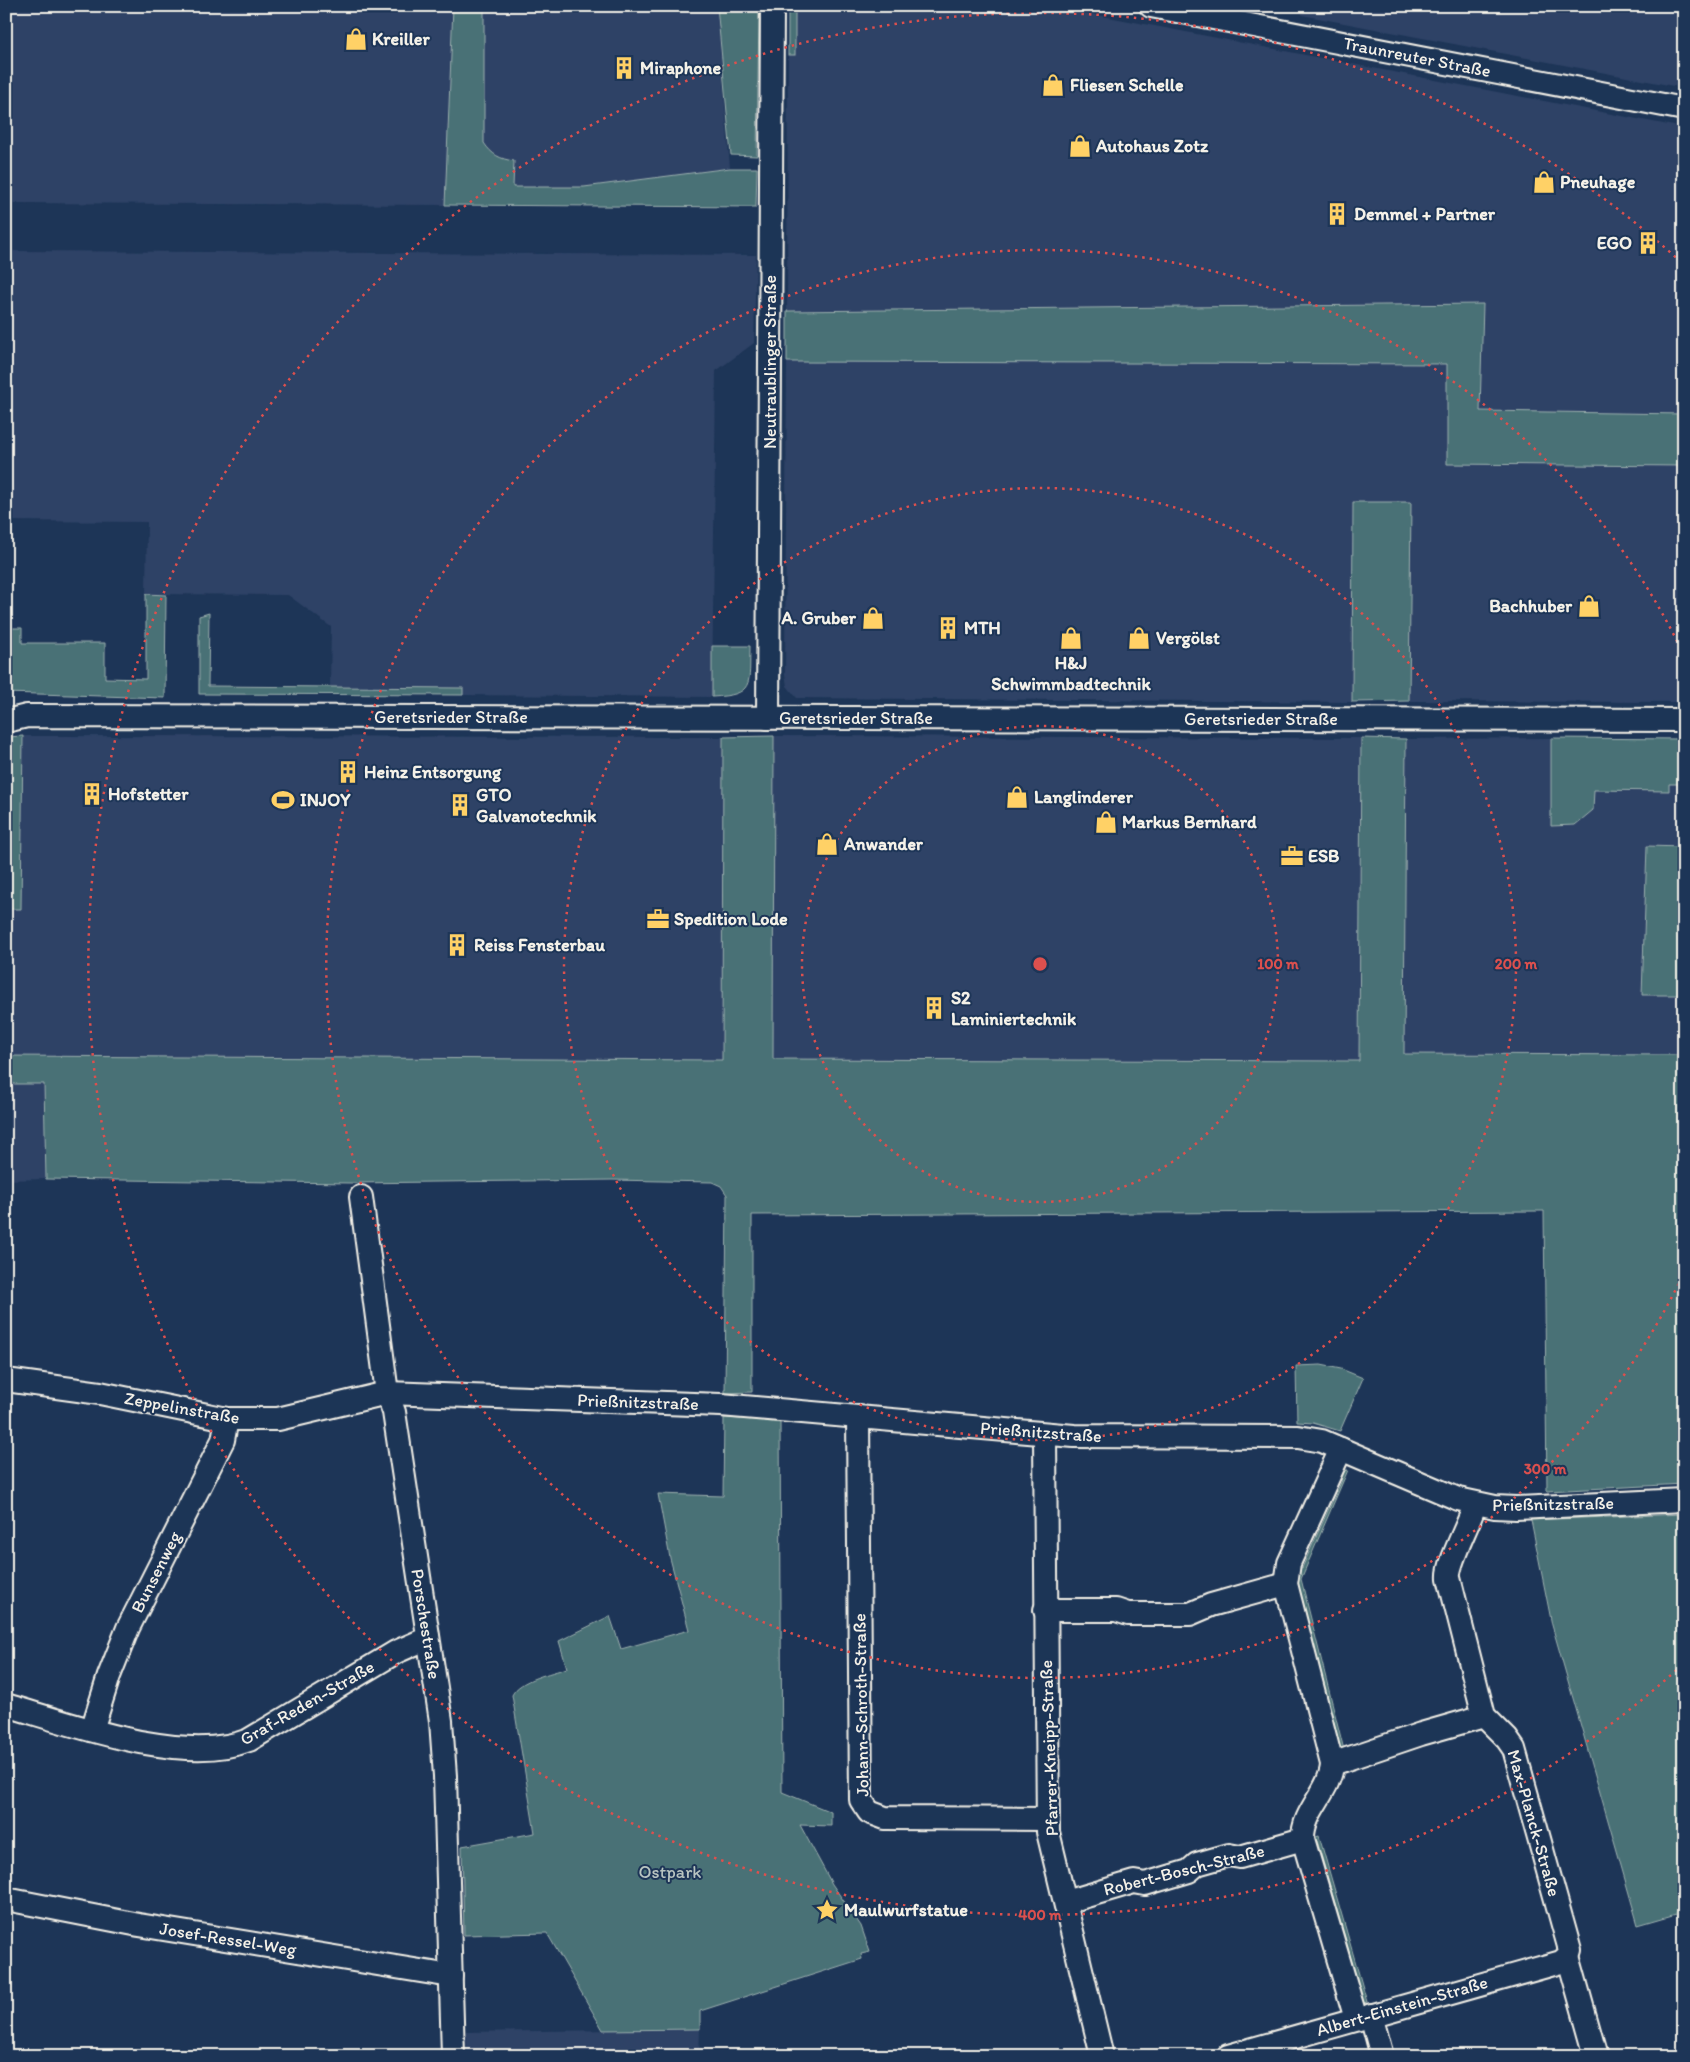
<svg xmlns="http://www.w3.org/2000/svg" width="1690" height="2062" font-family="Itim,sans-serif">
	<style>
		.built { fill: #2e4266 }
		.green { fill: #487176; stroke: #9eb1af }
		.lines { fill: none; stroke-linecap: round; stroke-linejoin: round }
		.minor-casing { stroke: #f4f1e8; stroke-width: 26 }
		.minor { stroke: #1d3557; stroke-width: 22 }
		.ring { fill: none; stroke: #dc504e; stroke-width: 2.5; stroke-dasharray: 2.5 5 }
		.labels { text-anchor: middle; stroke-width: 4; stroke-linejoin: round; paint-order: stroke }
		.poi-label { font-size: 18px; font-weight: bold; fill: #f4f1e8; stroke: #1d3557; text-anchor: start }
		.street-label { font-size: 18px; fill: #f4f1e8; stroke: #1d3557 }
		.park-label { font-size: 18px; fill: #b8c4c0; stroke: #1d3557 }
		.centre { fill: #dc504e; stroke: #1d3557; stroke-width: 2.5 }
		.ring-label { font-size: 15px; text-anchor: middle; font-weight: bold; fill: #dc504e; stroke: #1d3557; stroke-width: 4; stroke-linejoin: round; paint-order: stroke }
	</style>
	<rect width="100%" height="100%" fill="#1d3557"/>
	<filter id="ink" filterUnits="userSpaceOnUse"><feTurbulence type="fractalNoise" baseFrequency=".02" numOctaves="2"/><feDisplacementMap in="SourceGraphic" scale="10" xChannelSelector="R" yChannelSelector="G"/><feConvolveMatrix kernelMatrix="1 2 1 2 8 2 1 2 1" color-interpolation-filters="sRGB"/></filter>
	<g filter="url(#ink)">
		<g class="built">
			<path d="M6,6H453L445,205L6,203Z"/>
			<path d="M484,6H717L730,168L584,187H513L514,162L500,159L491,153L484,143Z"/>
			<path d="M795,6H1051L1684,128V414L1480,411L1483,304L787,311L788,55H795Z"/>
			<path d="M1304,6H1684V88L1302,15Z"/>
			<path d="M6,251L756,255L754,343L716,371L712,697L463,695L462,688L330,687L331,627L288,595L146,594L147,522L6,521Z"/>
			<path d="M787,362L1448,364V464L1684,466V702L1409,701L1410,502H1353L1352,702L797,698L787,686L785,674Z"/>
			<path d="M23,736L723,737L722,1060L6,1056V909L21,908Z"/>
			<path d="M774,736L1361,738L1359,1061L772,1059Z"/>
			<path d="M1551,738V826L1594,790H1669V784H1684V847L1647,846L1642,994L1684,995V1055L1403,1054L1406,739Z"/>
			<path d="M6,1084H44L46,1179L6,1180Z"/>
			<path d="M700,2029L699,2056H467L466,2032Z"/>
		</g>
		<g class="green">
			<path d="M453,6H484V143C492,155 500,159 514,161L513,187H584L730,168H757L756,207L445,205Z"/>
			<path d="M717,6H759L757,156L731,155Z"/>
			<rect x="788" y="6" width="7" height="49"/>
			<path d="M1483,304L1480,411L1684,414V466L1447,464V364L787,362V311Z"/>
			<path d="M1353,502H1411L1409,701L1352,702Z"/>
			<path d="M146,594L166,595L165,698L6,693V628H22V643H105V678L146,679Z"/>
			<path d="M209,613L208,686L463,688V695L199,694V616Z"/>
			<path d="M712,646H750C749,685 755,695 712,697Z"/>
			<path d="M23,736L21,909H6V737Z"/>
			<path d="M774,736L773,1059L1359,1061L1361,738L1406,739L1404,1054L1684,1055V1484L1547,1491L1544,1211L752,1215V1392L725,1393L727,1195L721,1186L712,1182L612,1180L351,1183L46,1179L44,1084H6V1056L722,1060L723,737Z"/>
			<path d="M1551,738L1684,739V784H1669V791L1594,790L1593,810L1575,825L1551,826Z"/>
			<path d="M1647,846L1684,847V995H1642Z"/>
			<path d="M1321,1365L1341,1369L1363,1378L1340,1431L1313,1423L1297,1422L1296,1366Z"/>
			<path d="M724,1418L780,1421L782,1792L831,1812V1826L800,1825L832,1884L861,1926L870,1952L861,1954L862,1959L700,2011V2029L603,2030L547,1933L464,1935L462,1846L535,1833L512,1695C520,1679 550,1674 567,1668L559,1641L610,1616L621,1649L689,1630L670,1558L658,1494L723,1496Z"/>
			<path d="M1344,1470H1348L1301,1579L1344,1750L1339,1748L1334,1740L1338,1739L1299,1587L1294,1581L1298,1566L1302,1568L1342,1480L1338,1477Z"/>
			<path d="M1684,1514V1929L1676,1914L1638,1925L1552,1625L1531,1520Z"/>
			<path d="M1319,1836L1367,2002L1364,2003L1357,1996L1361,1994L1316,1837Z"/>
		</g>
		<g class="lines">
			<defs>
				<g id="minor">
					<path d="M1151,6L1684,109"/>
					<path d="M768,718L772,6"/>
					<path d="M6,721L27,716L1684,720"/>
					<path d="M361,1197L387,1393L394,1412L441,1721L445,1776L453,2056"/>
					<path d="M6,1380L100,1393L227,1419H278L387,1393L721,1405L1074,1436L1298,1437L1322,1441L1458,1499L1495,1507L1516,1508L1684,1500"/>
					<path d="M858,1417L861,1800L869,1812L885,1818L1047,1819"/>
					<path d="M1045,1435L1048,1832L1102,2056"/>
					<path d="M1341,1449L1289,1563L1286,1584L1332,1764C1331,1791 1302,1811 1303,1839L1356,2019"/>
					<path d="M1045,1610H1116L1128,1614H1190L1211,1605L1286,1584"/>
					<path d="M6,1705C72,1724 183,1766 249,1740L396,1652L428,1638"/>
					<path d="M92,1730L109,1676L128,1628L223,1440L227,1419"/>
					<path d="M1332,1764L1421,1734L1484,1716"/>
					<path d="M6,1899L139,1925L451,1976"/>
					<path d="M1066,1902L1134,1882L1145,1884L1189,1871L1197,1864L1229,1855L1240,1857L1303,1839"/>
					<path d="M1568,1956L1596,2056"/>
					<path d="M1371,2015L1382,2056"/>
					<path d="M1228,2056L1561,1962L1568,1956L1570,1950L1514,1749L1507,1739L1484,1716L1449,1578C1447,1563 1470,1523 1475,1504"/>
				</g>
			</defs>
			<use href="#minor" class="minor-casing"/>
			<use href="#minor" class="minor"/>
		</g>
	</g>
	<g class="ring">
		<circle cx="1040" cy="964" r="238"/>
		<circle cx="1040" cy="964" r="476"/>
		<path d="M1682 1277A714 714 0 1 1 1682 651"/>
		<path d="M1682 1665A951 951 0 1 1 1682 263"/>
	</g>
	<defs>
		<symbol id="shop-bare" viewBox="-9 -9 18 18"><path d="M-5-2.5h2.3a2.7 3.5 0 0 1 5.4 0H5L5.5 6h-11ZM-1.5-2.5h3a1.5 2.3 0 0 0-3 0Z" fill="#ffd166" stroke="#1d3557" stroke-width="2.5" paint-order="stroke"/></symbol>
		<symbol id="building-bare" viewBox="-9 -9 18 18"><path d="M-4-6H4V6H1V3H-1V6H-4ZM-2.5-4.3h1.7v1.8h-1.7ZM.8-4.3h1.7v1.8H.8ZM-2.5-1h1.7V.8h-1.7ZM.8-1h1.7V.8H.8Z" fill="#ffd166" stroke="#1d3557" stroke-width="2.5" paint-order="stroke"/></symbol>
		<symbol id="stadium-bare" viewBox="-9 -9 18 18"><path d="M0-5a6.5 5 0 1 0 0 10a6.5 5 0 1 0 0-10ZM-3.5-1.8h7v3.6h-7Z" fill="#ffd166" stroke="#1d3557" stroke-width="2.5" paint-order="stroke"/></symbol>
		<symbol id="office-bare" viewBox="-9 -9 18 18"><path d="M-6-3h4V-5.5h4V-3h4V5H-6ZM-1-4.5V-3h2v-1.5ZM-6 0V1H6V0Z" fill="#ffd166" stroke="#1d3557" stroke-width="2.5" paint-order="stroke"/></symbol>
		<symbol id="sight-bare" viewBox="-9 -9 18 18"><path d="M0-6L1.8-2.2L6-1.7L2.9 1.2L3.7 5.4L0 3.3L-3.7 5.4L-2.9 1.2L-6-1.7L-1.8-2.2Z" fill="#ffd166" stroke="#1d3557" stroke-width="2.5" paint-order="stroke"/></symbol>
	</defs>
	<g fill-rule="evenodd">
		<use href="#shop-bare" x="340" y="23" width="32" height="32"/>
		<use href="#building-bare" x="608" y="52" width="32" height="32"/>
		<use href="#shop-bare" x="1037" y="69" width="32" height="32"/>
		<use href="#shop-bare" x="1064" y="130" width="32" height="32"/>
		<use href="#shop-bare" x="1528" y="166" width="32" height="32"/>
		<use href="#building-bare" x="1321" y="198" width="32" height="32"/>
		<use href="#building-bare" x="1632" y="227" width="32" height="32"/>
		<use href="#shop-bare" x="1573" y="590" width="32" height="32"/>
		<use href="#shop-bare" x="857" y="602" width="32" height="32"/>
		<use href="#building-bare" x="932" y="612" width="32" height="32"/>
		<use href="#shop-bare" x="1055" y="622" width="32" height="32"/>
		<use href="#shop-bare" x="1123" y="622" width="32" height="32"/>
		<use href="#building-bare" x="332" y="756" width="32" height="32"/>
		<use href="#building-bare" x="76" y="778" width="32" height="32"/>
		<use href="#shop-bare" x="1001" y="781" width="32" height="32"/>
		<use href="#stadium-bare" x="267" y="784" width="32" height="32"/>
		<use href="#building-bare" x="444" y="789" width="32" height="32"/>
		<use href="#shop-bare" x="1090" y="806" width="32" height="32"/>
		<use href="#shop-bare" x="811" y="828" width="32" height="32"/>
		<use href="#office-bare" x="1276" y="840" width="32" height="32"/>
		<use href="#office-bare" x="642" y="903" width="32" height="32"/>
		<use href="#building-bare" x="441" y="929" width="32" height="32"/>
		<use href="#building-bare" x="918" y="992" width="32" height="32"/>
		<use href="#sight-bare" x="811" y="1894" width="32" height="32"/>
	</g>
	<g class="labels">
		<g class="poi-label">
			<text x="372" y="45">Kreiller</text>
			<text x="640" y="74">Miraphone</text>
			<text x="1070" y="91">Fliesen Schelle</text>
			<text x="1096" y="152">Autohaus Zotz</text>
			<text x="1560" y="188">Pneuhage</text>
			<text x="1354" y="220">Demmel + Partner</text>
			<text x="1632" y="249" text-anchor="end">EGO</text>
			<text x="1572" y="612" text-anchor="end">Bachhuber</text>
			<text x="856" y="624" text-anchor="end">A. Gruber</text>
			<text x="964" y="634">MTH</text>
			<text x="1156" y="644">Vergölst</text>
			<text x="1071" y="669" text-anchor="middle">H&amp;J<tspan x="1071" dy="21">Schwimmbadtechnik</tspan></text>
			<text x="364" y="778">Heinz Entsorgung</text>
			<text x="108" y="800">Hofstetter</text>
			<text x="476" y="801">GTO<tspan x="476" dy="21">Galvanotechnik</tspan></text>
			<text x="1034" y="803">Langlinderer</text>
			<text x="300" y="806">INJOY</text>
			<text x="1122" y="828">Markus Bernhard</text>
			<text x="844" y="850">Anwander</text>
			<text x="1308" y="862">ESB</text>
			<text x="674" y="925">Spedition Lode</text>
			<text x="474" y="951">Reiss Fensterbau</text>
			<text x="951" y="1004">S2<tspan x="951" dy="21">Laminiertechnik</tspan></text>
			<text x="844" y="1916">Maulwurfstatue</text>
		</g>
		<g class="street-label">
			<text transform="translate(1417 57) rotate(11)" y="6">Traunreuter Straße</text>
			<text transform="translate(770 362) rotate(-90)" y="6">Neutraublinger Straße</text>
			<text x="451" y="723">Geretsrieder Straße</text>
			<text x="856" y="724">Geretsrieder Straße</text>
			<text x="1261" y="725">Geretsrieder Straße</text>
			<text transform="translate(638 1402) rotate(2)" y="6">Prießnitzstraße</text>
			<text transform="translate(182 1408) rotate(10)" y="6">Zeppelinstraße</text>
			<text transform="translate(1041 1432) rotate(4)" y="6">Prießnitzstraße</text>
			<text transform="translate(1553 1504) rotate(-1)" y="6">Prießnitzstraße</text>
			<text transform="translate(156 1572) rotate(-63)" y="6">Bunsenweg</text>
			<text transform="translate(426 1624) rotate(81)" y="6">Porschestraße</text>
			<text transform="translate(307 1703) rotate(-30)" y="6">Graf-Reden-Straße</text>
			<text transform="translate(861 1705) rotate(-91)" y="6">Johann-Schroth-Straße</text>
			<text transform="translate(1049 1748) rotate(-92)" y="6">Pfarrer-Kneipp-Straße</text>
			<text transform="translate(1534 1823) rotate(74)" y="6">Max-Planck-Straße</text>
			<text transform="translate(1184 1870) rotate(-14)" y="6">Robert-Bosch-Straße</text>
			<text transform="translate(228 1939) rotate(9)" y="6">Josef-Ressel-Weg</text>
			<text transform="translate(1402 2006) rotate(-16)" y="6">Albert-Einstein-Straße</text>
		</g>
		<g class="park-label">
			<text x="670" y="1878">Ostpark</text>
		</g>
	</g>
	<circle cx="1040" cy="964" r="8" class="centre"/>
	<g class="ring-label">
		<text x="1278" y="969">100 m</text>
		<text x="1516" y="969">200 m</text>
		<text x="1545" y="1474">300 m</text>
		<text x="1040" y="1920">400 m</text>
	</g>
	<rect width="1690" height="2062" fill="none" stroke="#1d3557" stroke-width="25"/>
	<rect x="12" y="12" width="1665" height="2037" fill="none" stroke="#f4f1e8" stroke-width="2" filter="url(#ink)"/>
</svg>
